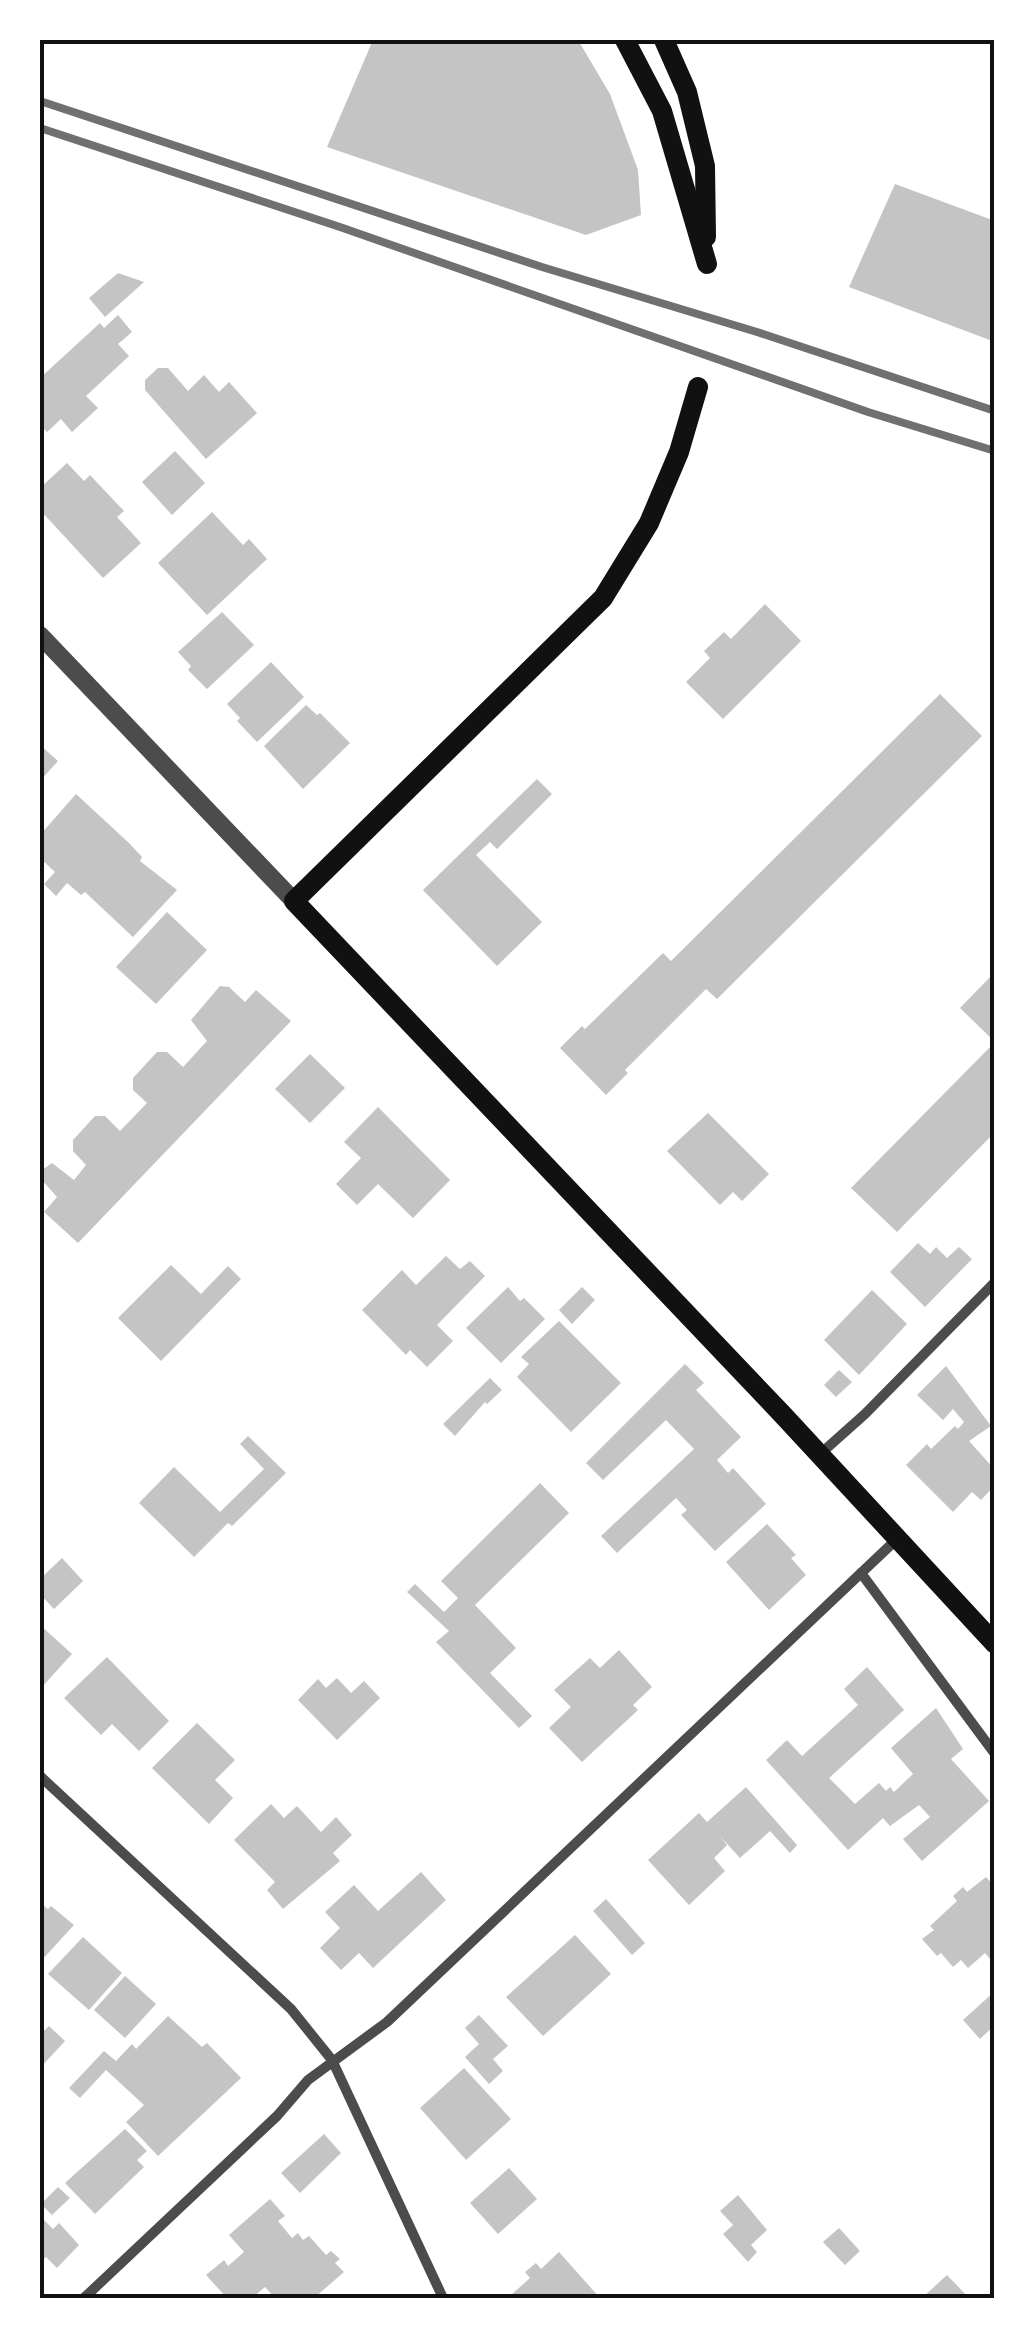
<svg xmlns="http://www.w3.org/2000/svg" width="1035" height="2338" font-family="Roboto,sans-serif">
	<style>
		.building { fill: #c4c4c4 }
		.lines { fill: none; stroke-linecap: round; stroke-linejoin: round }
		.minor { stroke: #4c4c4c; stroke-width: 10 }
		.tertiary { stroke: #4c4c4c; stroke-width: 18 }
		.secondary { stroke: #111; stroke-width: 20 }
		.rail { stroke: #707070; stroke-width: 8 }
		.neatline { fill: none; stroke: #111; stroke-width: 4 }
	</style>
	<rect width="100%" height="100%" fill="#fff"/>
	<g class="building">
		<path d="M373,40H578L610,94L638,170L641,215L586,235L327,147Z"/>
		<path d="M895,184L995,221V342L849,287Z"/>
		<path d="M118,273L144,282L105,317L89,298Z"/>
		<path d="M118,315L132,332L118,344L129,356L86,396L98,408L72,432L61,419L47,432L40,425V378L100,323L104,328Z"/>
		<path d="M158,368H168L188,391L204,375L219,392L229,382L257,413L206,459L145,390V380Z"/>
		<path d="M175,451L205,483L172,515L142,482Z"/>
		<path d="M67,463L84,481L90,475L124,511L117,517L141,543L103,578L40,510V488Z"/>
		<path d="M212,512L243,545L249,539L267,559L207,615L158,563Z"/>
		<path d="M765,604L801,641L723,719L686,682L710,658L704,651L724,632L731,639Z"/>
		<path d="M222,612L254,645L207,689L188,670L191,666L178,652Z"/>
		<path d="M271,662L304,697L257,742L237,721L240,718L227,704Z"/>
		<path d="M940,694L982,736L717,999L706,989L625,1070L628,1073L606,1095L560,1048L582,1026L585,1029L663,953L671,961Z"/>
		<path d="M306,705L317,715L320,713L350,743L303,789L264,746Z"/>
		<path d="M40,745L58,761L40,781Z"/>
		<path d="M537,779L552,794L497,849L490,842L476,855L542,922L497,966L423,890Z"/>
		<path d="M76,794L129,843L142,857L140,861L177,890L133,937L85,892L81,895L67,883L56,896L44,884L55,872L40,858V835Z"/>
		<path d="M167,912L207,950L156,1004L116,967Z"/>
		<path d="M995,972V1132L897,1232L851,1188L995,1042L960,1008Z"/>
		<path d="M220,986L229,987L245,1002L256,990L291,1021L78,1243L44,1212L57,1197L41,1179L42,1170L52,1163L74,1180L86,1165L73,1151V1140L95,1116H105L120,1131L147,1103L133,1090V1078L157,1052H167L183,1067L207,1041L191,1020Z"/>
		<path d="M310,1054L345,1088L310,1123L275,1089Z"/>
		<path d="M378,1107L450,1180L413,1218L378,1184L357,1205L336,1184L361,1158L344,1142Z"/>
		<path d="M708,1113L769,1174L742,1201L733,1192L720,1205L667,1151Z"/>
		<path d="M918,1243L930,1254L936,1247L947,1258L959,1247L972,1259L925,1307L890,1272Z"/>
		<path d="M446,1256L460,1269L470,1261L485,1276L437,1325L453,1341L427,1367L410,1350L406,1355L362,1310L402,1270L416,1285Z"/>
		<path d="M171,1265L201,1294L228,1266L241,1279L161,1361L118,1318Z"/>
		<path d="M508,1287L520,1301L524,1298L545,1319L501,1363L466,1328Z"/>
		<path d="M582,1287L595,1300L572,1324L559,1310Z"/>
		<path d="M872,1290L907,1324L859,1375L824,1340Z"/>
		<path d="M559,1321L621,1383L571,1432L517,1377L529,1364L521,1357Z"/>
		<path d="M685,1364L704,1383L696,1390L741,1437L717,1460L728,1473L733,1468L766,1504L715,1551L681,1515L687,1510L676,1498L617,1553L601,1536L694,1449L666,1420L603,1480L586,1463Z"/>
		<path d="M946,1366L991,1426L969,1441L995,1470V1485L981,1500L972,1492L953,1512L906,1465L927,1444L931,1449L955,1426L958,1429L964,1422L953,1409L943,1420L917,1395Z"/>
		<path d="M839,1370L852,1382L836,1397L824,1385Z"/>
		<path d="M490,1378L502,1390L487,1404L485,1402L455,1436L443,1424Z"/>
		<path d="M248,1436L286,1473L232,1526L228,1523L194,1557L139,1503L174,1467L220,1512L264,1469L240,1444Z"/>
		<path d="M540,1483L569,1513L475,1605L516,1648L490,1673L532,1716L519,1728L436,1642L449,1631L407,1592L415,1584L444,1612L458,1598L441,1581Z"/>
		<path d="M767,1524L796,1555L791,1558L806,1575L769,1610L726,1562Z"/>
		<path d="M62,1558L83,1581L54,1609L40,1594V1579Z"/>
		<path d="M40,1625L72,1654L40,1689Z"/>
		<path d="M619,1650L652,1687L633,1705L638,1710L582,1762L549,1728L571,1707L554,1690L590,1658L600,1668Z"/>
		<path d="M107,1657L169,1721L139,1751L112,1724L101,1735L64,1698Z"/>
		<path d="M867,1667L904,1710L829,1778L855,1804L879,1783L886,1791L890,1787L894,1792L913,1774L891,1748L936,1708L963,1749L951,1759L989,1801L922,1861L903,1839L930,1817L919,1805L890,1826L883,1818L848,1850L766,1760L787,1740L802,1756L858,1705L844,1689Z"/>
		<path d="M337,1678L351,1693L364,1681L380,1698L337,1740L298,1700L318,1679L326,1688Z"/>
		<path d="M197,1723L235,1760L215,1780L233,1798L209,1824L152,1768Z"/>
		<path d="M746,1787L797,1845L790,1853L770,1831L740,1858L720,1836L727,1845L714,1858L725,1871L689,1905L648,1860L699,1813L707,1822Z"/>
		<path d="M271,1804L284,1818L297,1806L321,1832L336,1817L352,1835L333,1853L340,1861L283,1909L267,1890L275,1882L234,1840Z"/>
		<path d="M421,1872L446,1900L373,1968L359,1953L341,1970L320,1948L340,1928L325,1912L354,1885L378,1911Z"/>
		<path d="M986,1877L995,1887V1957L991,1960L985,1953L968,1968L961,1960L953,1967L941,1953L937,1956L922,1939L934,1930L930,1926L957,1901L953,1896L963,1887L967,1892Z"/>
		<path d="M606,1899L645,1943L632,1955L593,1911Z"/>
		<path d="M40,1903L48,1909L51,1906L74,1925L40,1962Z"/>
		<path d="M575,1935L611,1974L543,2036L506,1997Z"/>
		<path d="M83,1937L122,1973L89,2010L48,1974Z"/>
		<path d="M125,1976L156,2004L125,2038L94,2010Z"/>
		<path d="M995,1991V2025L980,2039L963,2020Z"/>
		<path d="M479,2015L508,2046L493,2059L503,2071L489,2084L465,2057L479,2044L465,2028Z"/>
		<path d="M168,2016L202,2047L207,2043L241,2078L158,2156L126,2122L144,2105L106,2070L80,2098L69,2088L104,2051L116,2061L132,2044L136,2049Z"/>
		<path d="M49,2026L65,2041L40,2068V2035Z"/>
		<path d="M464,2068L511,2119L466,2160L420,2108Z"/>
		<path d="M125,2129L147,2151L137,2160L144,2167L95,2214L65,2183Z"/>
		<path d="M324,2134L341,2153L300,2193L281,2173Z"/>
		<path d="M509,2168L537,2199L498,2234L470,2203Z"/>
		<path d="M58,2187L70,2198L52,2215L41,2204Z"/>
		<path d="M738,2195L767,2230L751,2245L757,2252L748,2262L723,2234L733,2225L720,2211Z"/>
		<path d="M270,2199L285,2216L278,2221L292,2238L298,2233L303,2240L309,2236L326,2255L331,2251L340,2259L335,2263L344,2272L314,2298H275L265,2287L252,2298H227L206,2275L224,2260L228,2266L244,2252L229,2235Z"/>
		<path d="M40,2216L53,2229L59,2223L79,2245L57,2268L46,2257L40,2262Z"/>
		<path d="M839,2228L860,2251L845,2265L823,2242Z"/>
		<path d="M559,2252L600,2298H512L510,2296L530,2278L525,2272L536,2263L541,2269Z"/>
		<path d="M947,2275L969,2298H922Z"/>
	</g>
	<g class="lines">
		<g class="minor">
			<path d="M819,1455L865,1414L995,1282"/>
			<path d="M861,1573L995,1754"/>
			<path d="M40,1776L291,2009L332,2060L443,2298"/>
			<path d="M84,2298L277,2116L308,2080L387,2022L897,1539"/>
		</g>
		<path class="tertiary" d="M40,635L294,901"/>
		<g class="secondary">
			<path d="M625,40L662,111L707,264"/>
			<path d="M664,40L687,92L705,166L706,237"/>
			<path d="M698,387L679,452L649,523L603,598L294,901L783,1415L995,1644"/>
		</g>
		<g class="rail">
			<path d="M40,101L542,267L757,332L995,411"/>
			<path d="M40,128L340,227L868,412L995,451"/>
		</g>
	</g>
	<rect width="1035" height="2338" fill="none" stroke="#ffffff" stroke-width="85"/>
	<rect x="42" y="42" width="950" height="2254" class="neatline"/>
</svg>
